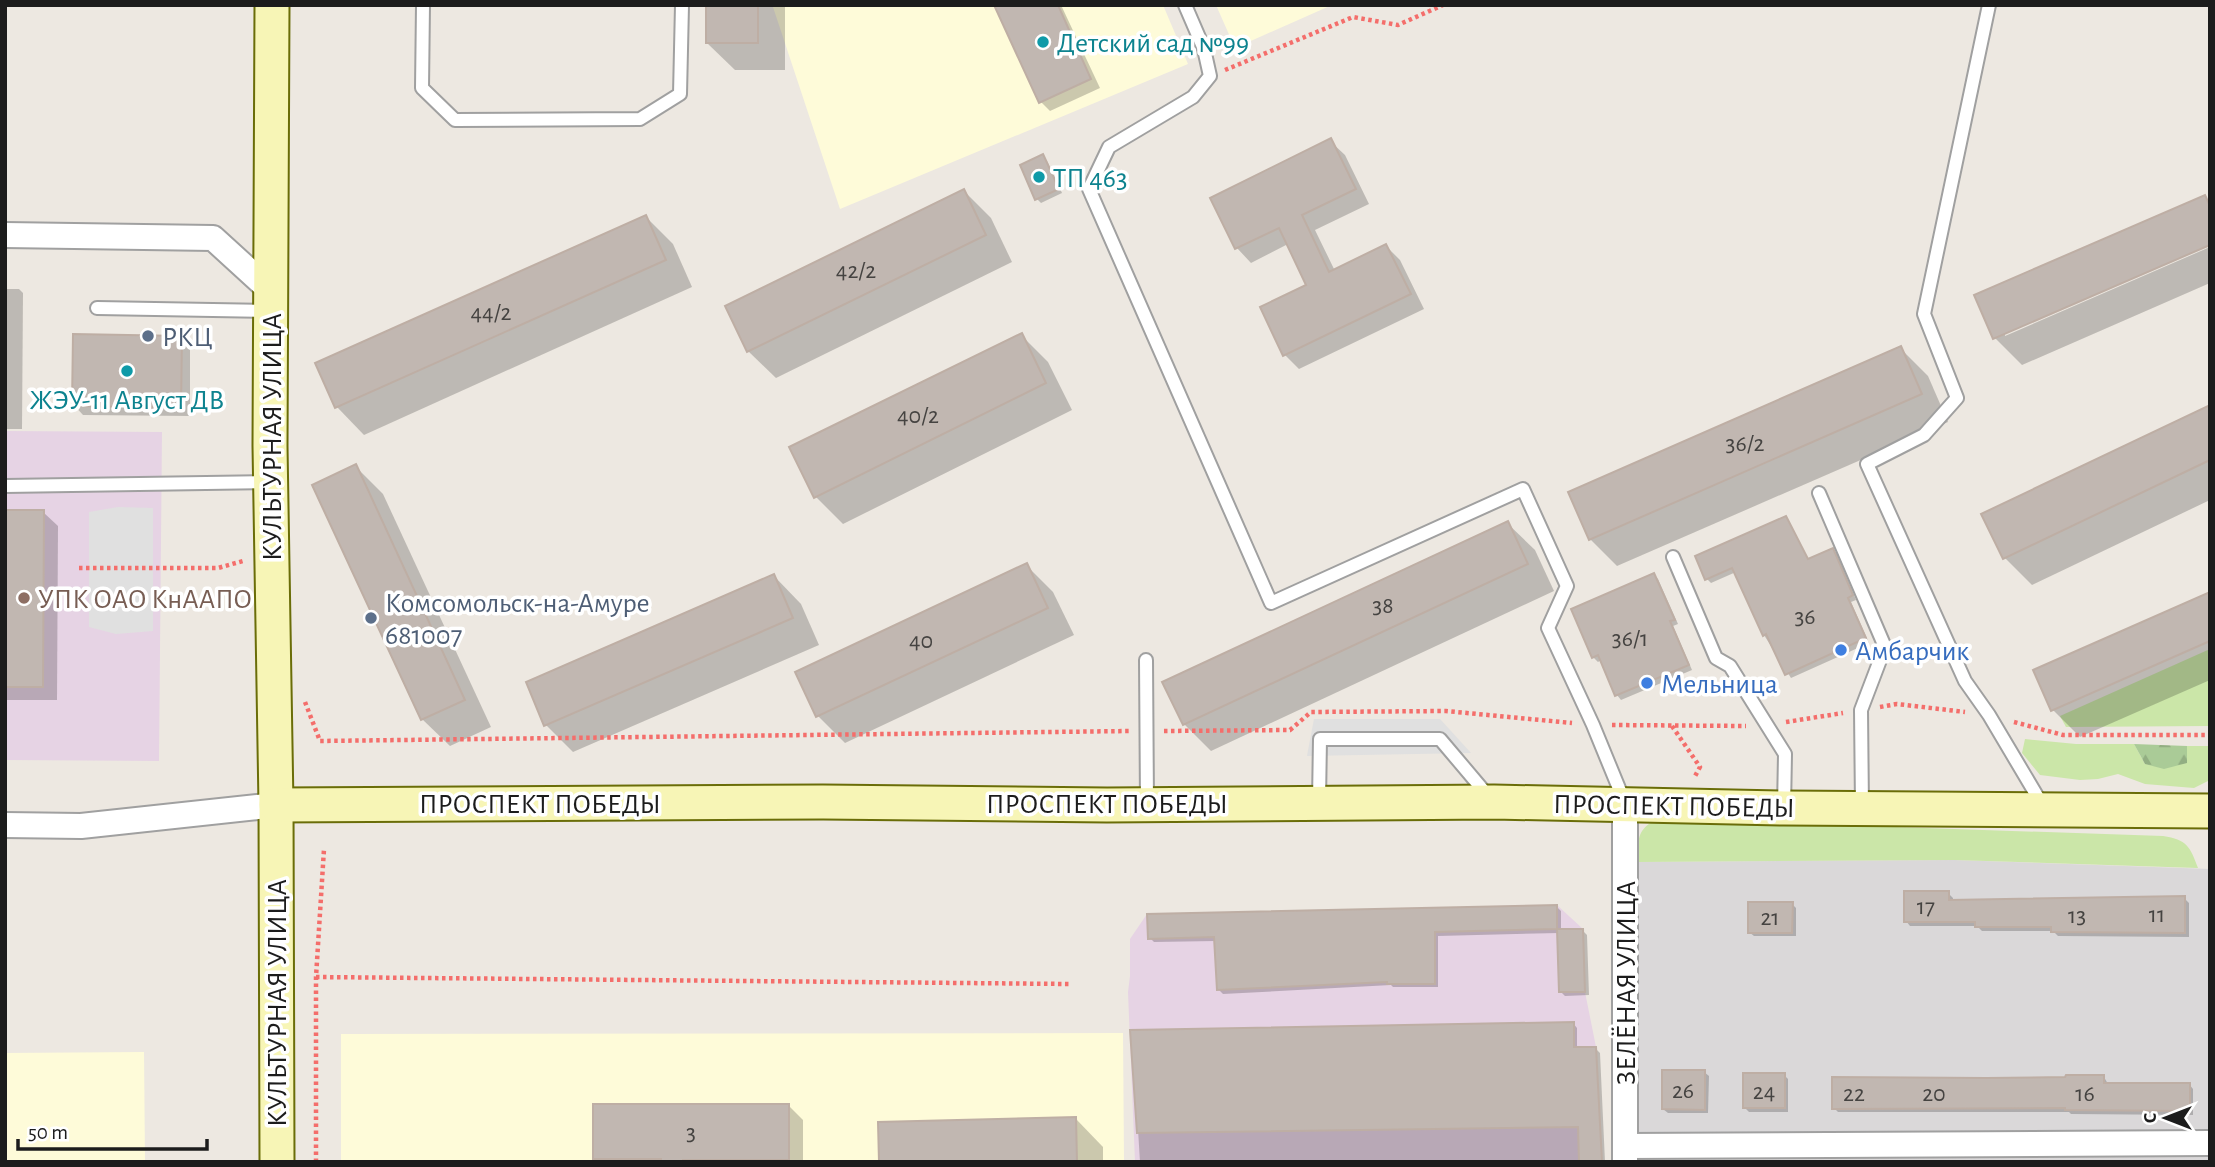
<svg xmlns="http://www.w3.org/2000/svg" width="2215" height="1167" font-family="'Alegreya Sans',sans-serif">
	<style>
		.residential { fill: #dad8d9 }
		.industrial { fill: #e6d3e4 }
		.education { fill: #fefbd9 }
		.grass { fill: #cbe6a8 }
		.forest { fill: url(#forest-firs) }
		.parking { fill: #e0e0e0 }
		.shadow { fill: #0003 }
		.building { fill: #c1b7b1; stroke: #beaea4; stroke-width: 2 }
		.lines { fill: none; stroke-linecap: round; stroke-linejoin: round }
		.lane-casing { stroke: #a0a0a0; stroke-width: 16 }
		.street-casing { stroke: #a0a0a0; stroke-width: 28 }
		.secondary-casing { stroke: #6a6d08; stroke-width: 37 }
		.path { stroke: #f46e6b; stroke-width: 4.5; stroke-dasharray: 3.5 3.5; stroke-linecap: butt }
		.lane { stroke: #fff; stroke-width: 12 }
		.street { stroke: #fff; stroke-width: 24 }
		.secondary { stroke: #f7f5b6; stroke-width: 33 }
		.culture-dot { fill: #0f9aa8; stroke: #fff; stroke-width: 2.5 }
		.service-dot { fill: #5c6f8a; stroke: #fff; stroke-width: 2.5 }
		.education-dot { fill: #8d6e63; stroke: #fff; stroke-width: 2.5 }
		.shop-dot { fill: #3f7fe0; stroke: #fff; stroke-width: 2.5 }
		.labels { text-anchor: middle; stroke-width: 7; stroke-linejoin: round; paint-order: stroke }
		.number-label { font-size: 24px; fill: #454341 }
		.culture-label { font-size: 28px; fill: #0d838f; stroke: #fff; text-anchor: start }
		.service-label { font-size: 28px; fill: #4e5e75; stroke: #fff; text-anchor: start }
		.street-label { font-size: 28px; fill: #1c1c1c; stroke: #fff }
		.education-label { font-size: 28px; fill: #785e54; stroke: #fff; text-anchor: start }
		.shop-label { font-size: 28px; fill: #366cbe; stroke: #fff; text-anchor: start }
	</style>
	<defs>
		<pattern id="forest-firs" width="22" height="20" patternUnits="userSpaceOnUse" patternTransform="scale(1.75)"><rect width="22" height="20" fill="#aacb97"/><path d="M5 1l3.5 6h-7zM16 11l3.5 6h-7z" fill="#92ae82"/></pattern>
	</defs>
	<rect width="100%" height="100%" fill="#ede8e1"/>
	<path class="residential" d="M1954,860L2210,869V1162H1637L1638,862Z"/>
	<g class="industrial">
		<path d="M5,431L162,432L159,761L5,760Z"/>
		<path d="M1557,905L1583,929L1585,992L1596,1047L1602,1162H1135L1128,992L1130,976V939L1147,914Z"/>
	</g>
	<g class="education">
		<path d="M777,5H1163L1188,64L840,209L773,7Z"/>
		<path d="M1216,5H1332L1235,48Z"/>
		<path d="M1123,1033L1124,1162H341V1034Z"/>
		<path d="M144,1052L145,1162H5V1053Z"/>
	</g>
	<g class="grass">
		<path d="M2210,649V726L2066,727L2060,716Z"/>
		<path d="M2025,739L2076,744H2134L2145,764L2187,763V746H2210V780L2194,788L2145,784L2118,774L2098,779L2080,780L2040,775L2022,753Z"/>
		<path d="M1658,819L2163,836C2187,840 2190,846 2198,868L1954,860L1638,862C1638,840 1636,829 1658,819Z"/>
	</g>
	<path class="forest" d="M2134,744L2187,746V763L2164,769L2145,764Z"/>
	<g class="parking">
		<path d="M118,507L153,508V631L116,634L89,627V512Z"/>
		<path d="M1314,719H1440L1471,753L1307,756Z"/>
	</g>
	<g class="shadow">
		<path d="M707,5H785V70H735L707,43Z"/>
		<path d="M996,5H1061L1100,88L1050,111L1041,102Z"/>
		<path d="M1330,141L1345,155L1369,204L1315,230L1335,271L1386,246L1400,260L1424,309L1299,369L1285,355L1309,286L1288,244L1251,263L1237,248L1212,198Z"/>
		<path d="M1043,156L1047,161L1062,193L1041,203L1037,199Z"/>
		<path d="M964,191L991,218L1012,262L776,378L748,351Z"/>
		<path d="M2205,197L2210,202V243L2005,332V336L2210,247V283L2022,365L1995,338Z"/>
		<path d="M646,217L673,244L692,287L364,435L337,407L317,364Z"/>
		<path d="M5,289H19L23,293L22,429H5Z"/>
		<path d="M1021,335L1048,362L1072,410L843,524L816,497Z"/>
		<path d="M181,338L190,347V416L83,415L74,405Z"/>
		<path d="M1901,349L1928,376L1948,422L1617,566L1590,539Z"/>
		<path d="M2210,407V500L2032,585L2005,558Z"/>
		<path d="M355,466L383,494L491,727L450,746L422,719Z"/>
		<path d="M5,512H43L58,526L57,700H5Z"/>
		<path d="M1786,518L1809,561L1833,550L1837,554L1856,600L1851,602L1869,643L1791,678L1764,635L1736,572L1711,583L1707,579Z"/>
		<path d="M1507,523L1535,550L1554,591L1211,751L1184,724Z"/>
		<path d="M1026,565L1053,592L1074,635L845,743L818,716Z"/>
		<path d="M1654,575L1658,579L1678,624L1673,626L1692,670L1621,700L1617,695L1601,660L1598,662L1593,657L1573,610Z"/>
		<path d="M774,576L801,604L819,645L573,752L546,725Z"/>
		<path d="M2210,594V680L2080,737L2053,710Z"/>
		<path d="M1948,893L1953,898V902L2184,898L2189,903V937L2058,936L2053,931H1982L1977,926H1910L1906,921Z"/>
		<path d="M1792,904L1796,908V936H1754L1749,932Z"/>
		<path d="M1556,906L1561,911V931H1583L1587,935L1589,995L1565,996L1560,991L1559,933L1438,936V987H1393L1391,985L1223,994L1219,990L1216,941L1154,942L1150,938Z"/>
		<path d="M1573,1023L1577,1028V1049L1595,1048L1600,1053L1605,1162H1140L1132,1032Z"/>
		<path d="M1704,1072L1709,1076L1708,1113H1668L1663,1109Z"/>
		<path d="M1784,1075L1788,1079V1112H1749L1745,1108Z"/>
		<path d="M2104,1077L2108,1084H2189L2193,1089V1115L2071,1114L2069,1112H1838L1834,1108L1986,1080Z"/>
		<path d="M789,1106L803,1120V1162H598L595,1159Z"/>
		<path d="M1076,1119L1103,1147V1162H881Z"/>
	</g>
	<g class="building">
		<rect x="706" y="5" width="52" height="38"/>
		<path d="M994,5H1058L1091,79L1039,103Z"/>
		<path d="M1331,138L1356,189L1302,215L1329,272L1386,244L1411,294L1283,356L1260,307L1306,285L1279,228L1235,249L1210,198Z"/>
		<path d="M1043,154L1059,189L1035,200L1020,165Z"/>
		<path d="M964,189L986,235L747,352L725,306Z"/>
		<path d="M2205,195L2210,206V245L1993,339L1974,295Z"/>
		<path d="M646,215L666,260L335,408L315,363Z"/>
		<path d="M1022,333L1046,383L814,498L789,447Z"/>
		<path d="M73,334L182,336L181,408L72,406Z"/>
		<path d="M1901,346L1922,394L1589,540L1568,492Z"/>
		<path d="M2210,405V460L2003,559L1981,514Z"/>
		<path d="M356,464L465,700L421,720L312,485Z"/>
		<path d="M5,510H44L43,687H5Z"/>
		<path d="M1786,516L1808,559L1833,548L1853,595L1848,598L1866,638L1785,675L1766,634L1763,636L1732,568L1705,580L1695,556Z"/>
		<path d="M1508,521L1528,564L1183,725L1162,682Z"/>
		<path d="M1027,563L1048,608L816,717L795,672Z"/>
		<path d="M1654,573L1675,620L1670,621L1689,665L1615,696L1598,655L1592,658L1571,609Z"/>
		<path d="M774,574L793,618L544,726L526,682Z"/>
		<path d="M2210,592V641L2051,711L2033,670Z"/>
		<path d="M1904,891H1949V900L2185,896V933L2051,932V927H1975V922H1904Z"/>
		<path d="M1748,902H1793L1792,933H1748Z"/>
		<path d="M1557,905V929L1435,932V984H1387V982L1217,990L1214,937L1148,939L1147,914Z"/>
		<path d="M1557,929H1583L1585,992H1559Z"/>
		<path d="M1574,1022V1047H1596L1602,1162H1579L1578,1127L1137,1133L1130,1030Z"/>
		<path d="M1662,1070H1705V1110L1662,1109Z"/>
		<rect x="1743" y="1073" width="42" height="35"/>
		<path d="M2066,1075H2104V1083H2190V1111L2065,1110V1108L1832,1109V1077L1986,1078L2065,1077Z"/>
		<path d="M593,1104H789V1160H683V1162H661V1159H593Z"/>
		<path d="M1076,1117L1077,1162H879L878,1122Z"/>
	</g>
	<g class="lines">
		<defs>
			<g id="lane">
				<path d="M423,5L422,88L455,120L640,119L680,94L682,5"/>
				<path d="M1185,5L1204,49L1210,76L1193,97L1109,147L1089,189L1271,603L1523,489L1567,586L1548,628L1593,725L1625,803"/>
				<path d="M1989,5L1924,314L1957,398L1924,435L1867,464L1965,681L1989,715L2043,806"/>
				<path d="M97,308L270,311"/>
				<path d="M5,486L270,482"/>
				<path d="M1819,493L1885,647L1861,710L1862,807"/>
				<path d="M1673,557L1716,658L1730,666L1785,754L1784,808"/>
				<path d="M1146,660L1147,803"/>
				<path d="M1319,800L1320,739H1440L1489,797"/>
			</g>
			<g id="street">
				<path d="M5,235L213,238L271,291"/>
				<path d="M5,825L81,826L276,805"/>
				<path d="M1625,1146L2210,1143"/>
				<path d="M1625,1160V804"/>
			</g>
			<g id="secondary">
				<path d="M272,5L270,446L276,805L277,1162"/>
				<path d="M276,805L823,802L1107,805L1494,802L1784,808L2210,811"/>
			</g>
		</defs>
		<use href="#lane" class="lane-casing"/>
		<use href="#street" class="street-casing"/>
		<use href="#secondary" class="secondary-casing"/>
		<g class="path">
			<path d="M1225,70L1353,17L1398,25L1443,5"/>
			<path d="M79,568H218L243,561"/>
			<path d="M305,702L320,741L1131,731"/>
			<path d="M1880,707L1897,704L1965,712"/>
			<path d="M1786,722L1843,713"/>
			<path d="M2014,722L2063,735H2210"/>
			<path d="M1612,725L1746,726"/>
			<path d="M1672,726L1700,767L1694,778"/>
			<path d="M1164,731L1290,730L1311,712L1446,711L1572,723"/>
			<path d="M316,977L1070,984"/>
			<path d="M316,1162V977L324,849"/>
		</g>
		<use href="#lane" class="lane"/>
		<use href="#street" class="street"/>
		<use href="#secondary" class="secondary"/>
	</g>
	<g class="culture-dot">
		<circle cx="1043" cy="42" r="7"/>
		<circle cx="1039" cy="177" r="7"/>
		<circle cx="127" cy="371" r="7"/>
	</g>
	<g class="service-dot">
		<circle cx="148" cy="336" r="7"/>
		<circle cx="371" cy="618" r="7"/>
	</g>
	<circle class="education-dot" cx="24" cy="598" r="7"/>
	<g class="shop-dot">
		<circle cx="1841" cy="650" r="7"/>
		<circle cx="1647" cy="683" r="7"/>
	</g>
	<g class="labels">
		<g class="number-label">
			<text x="856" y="278">42/2</text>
			<text x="491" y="320">44/2</text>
			<text x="918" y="423">40/2</text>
			<text x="1745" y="451">36/2</text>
			<text x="1383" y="613">38</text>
			<text x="1805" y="624">36</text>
			<text x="1630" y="646">36/1</text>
			<text x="921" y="648">40</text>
			<text x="1926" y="914">17</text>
			<text x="2157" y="922">11</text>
			<text x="2077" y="923">13</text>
			<text x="1770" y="925">21</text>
			<text x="1683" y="1098">26</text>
			<text x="1764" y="1099">24</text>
			<text x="1854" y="1101">22</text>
			<text x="1934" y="1101">20</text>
			<text x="2085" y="1101">16</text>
			<text x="691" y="1140">3</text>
		</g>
		<g class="culture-label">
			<text x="1057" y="52">Детский сад №99</text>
			<text x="1053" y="187">ТП 463</text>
			<text x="127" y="409" text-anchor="middle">ЖЭУ-11 Август ДВ</text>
		</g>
		<g class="service-label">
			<text x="162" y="346">РКЦ</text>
			<text x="385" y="612">Комсомольск-на-Амуре<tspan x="385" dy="32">681007</tspan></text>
		</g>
		<g class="street-label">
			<text transform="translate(271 437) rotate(-90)" y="10">КУЛЬТУРНАЯ УЛИЦА</text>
			<text x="540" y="813">ПРОСПЕКТ ПОБЕДЫ</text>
			<text x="1107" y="813">ПРОСПЕКТ ПОБЕДЫ</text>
			<text transform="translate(1674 805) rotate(1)" y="10">ПРОСПЕКТ ПОБЕДЫ</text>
			<text transform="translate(1625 983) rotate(-90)" y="10">ЗЕЛЁНАЯ УЛИЦА</text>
			<text transform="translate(276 1003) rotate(-90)" y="10">КУЛЬТУРНАЯ УЛИЦА</text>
		</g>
		<g class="education-label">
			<text x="38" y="608">УПК ОАО КнААПО</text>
		</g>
		<g class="shop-label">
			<text x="1855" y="660">Амбарчик</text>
			<text x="1661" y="693">Мельница</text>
		</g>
	</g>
	<rect width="2215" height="1167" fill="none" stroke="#1c1c1c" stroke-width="14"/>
	<g transform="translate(2166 1118) rotate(270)" stroke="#ffffff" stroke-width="5" paint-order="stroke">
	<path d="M0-5L12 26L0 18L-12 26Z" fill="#1c1c1c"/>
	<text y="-10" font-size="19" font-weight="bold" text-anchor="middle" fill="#1c1c1c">С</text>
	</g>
	<path d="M18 1139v10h189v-10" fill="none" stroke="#1c1c1c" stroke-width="3.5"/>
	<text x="28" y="1139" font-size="21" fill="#1c1c1c" stroke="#ffffff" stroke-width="5" paint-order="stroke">50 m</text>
</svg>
